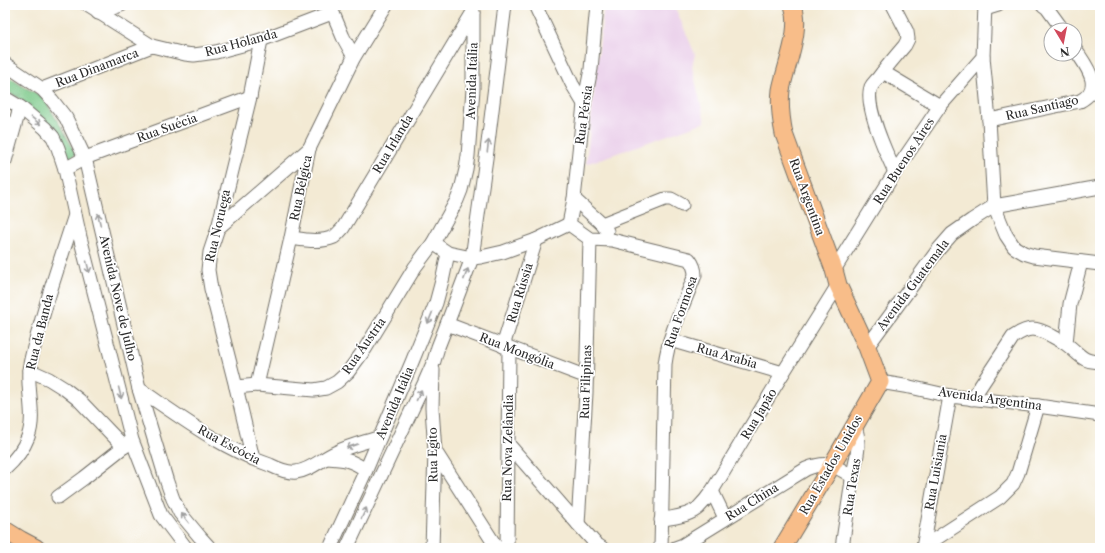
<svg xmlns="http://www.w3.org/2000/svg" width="1105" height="553" font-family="'Libre Caslon Text',serif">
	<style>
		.built { fill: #ebd1eb }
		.grass { fill: url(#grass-tufts); stroke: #527a5a }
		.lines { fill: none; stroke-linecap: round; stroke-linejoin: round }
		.minor-casing { stroke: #716e66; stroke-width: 15 }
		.major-casing { stroke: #716e66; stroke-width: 19 }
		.minor { stroke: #fff; stroke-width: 13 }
		.major { stroke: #f8bd89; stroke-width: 17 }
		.oneway { stroke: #a0a0a0 }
		.labels { text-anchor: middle; stroke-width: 3.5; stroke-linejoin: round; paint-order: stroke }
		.street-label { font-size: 12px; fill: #2b2b2b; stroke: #fff }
	</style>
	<defs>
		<pattern id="grass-tufts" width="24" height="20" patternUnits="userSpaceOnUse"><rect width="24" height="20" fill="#7ac888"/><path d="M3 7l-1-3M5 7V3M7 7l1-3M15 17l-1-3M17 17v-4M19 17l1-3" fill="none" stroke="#64a36f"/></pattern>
	</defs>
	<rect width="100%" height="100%" fill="#fff"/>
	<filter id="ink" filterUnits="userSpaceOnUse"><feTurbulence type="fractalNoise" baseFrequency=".025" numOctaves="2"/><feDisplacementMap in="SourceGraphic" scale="8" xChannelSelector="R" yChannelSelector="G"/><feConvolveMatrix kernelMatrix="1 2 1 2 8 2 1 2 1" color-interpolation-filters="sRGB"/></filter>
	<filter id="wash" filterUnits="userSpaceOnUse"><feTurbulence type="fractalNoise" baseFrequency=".012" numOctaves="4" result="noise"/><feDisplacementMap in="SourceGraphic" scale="16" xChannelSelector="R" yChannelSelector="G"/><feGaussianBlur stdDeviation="0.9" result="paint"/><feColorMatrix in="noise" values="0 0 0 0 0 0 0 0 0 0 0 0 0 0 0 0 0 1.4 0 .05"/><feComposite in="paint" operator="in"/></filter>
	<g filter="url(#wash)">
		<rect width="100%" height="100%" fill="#f3ead4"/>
		<path class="built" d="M604,5H640L641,8L650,5H674L695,54L692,67L705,122L586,164Z"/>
		<path class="grass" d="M5,74L22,86L42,96L62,128L76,154L69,159L55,130L18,98L5,90Z"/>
	</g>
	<g filter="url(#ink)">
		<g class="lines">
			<defs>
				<g id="minor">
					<path d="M87,5L152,46L185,54L194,55L216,52L261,40L332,13"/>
					<path d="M535,5L572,84L584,104"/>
					<path d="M893,5L907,32L908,39L905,45C896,56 887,66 879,77C877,80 873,83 871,87C864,105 887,155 895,172"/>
					<path d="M1043,5L1047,8L1063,30"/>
					<path d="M330,6L343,37L354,57"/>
					<path d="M985,9L998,5"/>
					<path d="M98,13L121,5"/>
					<path d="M983,57L989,120L994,206L1006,235L1014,247L1024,253L1034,256L1100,264"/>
					<path d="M5,64L42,89L52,100L66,118L85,158L139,389L167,482L173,499L180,513L200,537L210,548"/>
					<path d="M883,72L940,106"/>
					<path d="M42,89L152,46"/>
					<path d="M5,98L20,107L45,128L53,137L58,148L65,169L80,237L132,440L161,515L186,548"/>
					<path d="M989,120L1080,101C1105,88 1086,66 1075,49"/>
					<path d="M5,161L20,107"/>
					<path d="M65,169L85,158L250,97"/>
					<path d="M574,199L602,224L607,231"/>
					<path d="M569,224L574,199L584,104L591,69L597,5"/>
					<path d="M602,224L665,199H671L682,205"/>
					<path d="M218,228L309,149"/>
					<path d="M291,238C305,240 320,243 334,237C337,235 340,231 343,228L473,12"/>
					<path d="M433,243L448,253L472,258L481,257L503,252L536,240L569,224L590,239L612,240L689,259C693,264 695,268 695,275C684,304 669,333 665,364L661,548"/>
					<path d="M834,270L895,172L940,106L983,57L985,5"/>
					<path d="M447,324L587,377"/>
					<path d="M670,340L783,373"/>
					<path d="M1066,343L1070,304L1081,262"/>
					<path d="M503,346L536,240"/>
					<path d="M867,347L938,250L952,234L972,220L994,206L1100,187"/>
					<path d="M29,370L49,379L65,389L79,400L124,447"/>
					<path d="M880,382L910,387L950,396L1038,406L1100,415"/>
					<path d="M257,385L291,238L309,149L354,57L386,5"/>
					<path d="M236,387L257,385L314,390L326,388L337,382L348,372L365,349L415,267L433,243L457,200L461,190L466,169L468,156L473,89V12"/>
					<path d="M139,389C182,418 221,448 270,465C278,469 287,473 296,472C311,470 323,458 337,452C350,445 366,442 380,437"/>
					<path d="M972,399L1013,337C1029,326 1036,327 1052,336C1057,339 1062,341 1066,344C1078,352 1083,364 1100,361"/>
					<path d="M509,445L578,524L596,544L602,548"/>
					<path d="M435,451L497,548"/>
					<path d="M327,458C345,459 351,460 366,470"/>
					<path d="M253,459L236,387L211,289L208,270L210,252L218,228L250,97L261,40"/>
					<path d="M5,469C15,460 23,450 28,437C36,416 27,392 29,370C31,356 36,340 40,326C50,289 63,252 75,215"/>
					<path d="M712,491L725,518"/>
					<path d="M58,497L84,478L131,441"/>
					<path d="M661,520C673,517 689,516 698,508C703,503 708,497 712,491L783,373L838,285"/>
					<path d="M578,524L586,393L590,239"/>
					<path d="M923,547L1000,497L1013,484L1018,473L1038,406"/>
					<path d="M330,548L366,470L412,362L436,303L443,277L448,253"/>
					<path d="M347,548L423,386L434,361L438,347L447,324L472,258L487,151L505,5"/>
					<path d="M432,548L435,451L432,408L433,370"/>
					<path d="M507,548L509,348"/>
					<path d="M675,548L683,545L806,469C828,460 834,465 853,477"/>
					<path d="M842,548C845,525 849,503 852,480C855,461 862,446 855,426"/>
					<path d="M923,548L950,396"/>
				</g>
				<g id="major">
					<path d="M5,530L21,540L36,548"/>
					<path d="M782,548L832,465L880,382L867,347L838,285L834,270L784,134C781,119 779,106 781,90C786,64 802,30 793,5"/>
				</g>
			</defs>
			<use href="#minor" class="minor-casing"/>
			<use href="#major" class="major-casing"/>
			<use href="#minor" class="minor"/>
			<use href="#major" class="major"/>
		</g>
		<defs><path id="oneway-shaft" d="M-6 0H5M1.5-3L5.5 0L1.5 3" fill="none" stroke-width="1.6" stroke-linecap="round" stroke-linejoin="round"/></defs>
		<g class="oneway">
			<use href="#oneway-shaft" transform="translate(36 121) rotate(40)"/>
			<use href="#oneway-shaft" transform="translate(488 146) rotate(-83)"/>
			<use href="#oneway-shaft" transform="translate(99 219) rotate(-103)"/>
			<use href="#oneway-shaft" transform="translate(88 267) rotate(76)"/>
			<use href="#oneway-shaft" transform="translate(466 274) rotate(-69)"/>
			<use href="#oneway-shaft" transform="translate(430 318) rotate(112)"/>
			<use href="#oneway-shaft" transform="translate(120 393) rotate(76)"/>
			<use href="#oneway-shaft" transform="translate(419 395) rotate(-65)"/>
			<use href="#oneway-shaft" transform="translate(352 446) rotate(161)"/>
			<use href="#oneway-shaft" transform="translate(364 513) rotate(-65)"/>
			<use href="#oneway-shaft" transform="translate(185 518) rotate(-129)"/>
		</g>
	</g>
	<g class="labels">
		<g class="street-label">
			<text transform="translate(241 43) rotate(-15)" y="4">Rua Holanda</text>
			<text transform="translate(97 68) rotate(-21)" y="4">Rua Dinamarca</text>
			<text transform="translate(472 81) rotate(-88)" y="4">Avenida Itália</text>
			<text transform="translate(1042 108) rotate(-13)" y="4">Rua Santiago</text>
			<text transform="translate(584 115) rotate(-82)" y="4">Rua Pérsia</text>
			<text transform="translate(167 128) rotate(-20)" y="4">Rua Suécia</text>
			<text transform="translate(393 144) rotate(-59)" y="4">Rua Irlanda</text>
			<text transform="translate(904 161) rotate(-57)" y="4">Rua Buenos Aires</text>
			<text transform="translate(301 188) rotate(-78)" y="4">Rua Bélgica</text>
			<text transform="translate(807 197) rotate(70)" y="4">Rua Argentina</text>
			<text transform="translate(218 226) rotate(-77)" y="4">Rua Noruega</text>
			<text transform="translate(913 285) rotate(-53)" y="4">Avenida Guatemala</text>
			<text transform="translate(520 293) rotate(-73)" y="4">Rua Rússia</text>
			<text transform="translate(118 298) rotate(77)" y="4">Avenida Nove de Julho</text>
			<text transform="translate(681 312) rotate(-71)" y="4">Rua Formosa</text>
			<text transform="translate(40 332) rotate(-76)" y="4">Rua da Banda</text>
			<text transform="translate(364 346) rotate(-55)" y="4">Rua Áustria</text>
			<text transform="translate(517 351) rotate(21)" y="4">Rua Mongólia</text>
			<text transform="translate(727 356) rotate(16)" y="4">Rua Arabia</text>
			<text transform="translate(586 382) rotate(-88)" y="4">Rua Filipinas</text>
			<text transform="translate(990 399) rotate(8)" y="4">Avenida Argentina</text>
			<text transform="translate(395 403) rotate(-67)" y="4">Avenida Itália</text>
			<text transform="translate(759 414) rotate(-59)" y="4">Rua Japão</text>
			<text transform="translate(229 445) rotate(28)" y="4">Rua Escócia</text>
			<text transform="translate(508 448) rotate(-89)" y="4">Rua Nova Zelândia</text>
			<text transform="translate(433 455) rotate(-91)" y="4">Rua Egito</text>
			<text transform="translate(831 465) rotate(-60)" y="4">Rua Estados Unidos</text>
			<text transform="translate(936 472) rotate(-80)" y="4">Rua Luisiania</text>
			<text transform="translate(852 487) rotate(-81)" y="4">Rua Texas</text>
			<text transform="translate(752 502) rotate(-32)" y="4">Rua China</text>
		</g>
	</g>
	<rect width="1105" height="553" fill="none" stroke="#fff" stroke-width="20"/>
	<g transform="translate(1063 42) rotate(170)"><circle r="19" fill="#ffffff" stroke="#aaaaaa"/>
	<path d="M0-3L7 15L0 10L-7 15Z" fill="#d1495b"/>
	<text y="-6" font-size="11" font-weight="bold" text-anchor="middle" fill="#2b2b2b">N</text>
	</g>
</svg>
